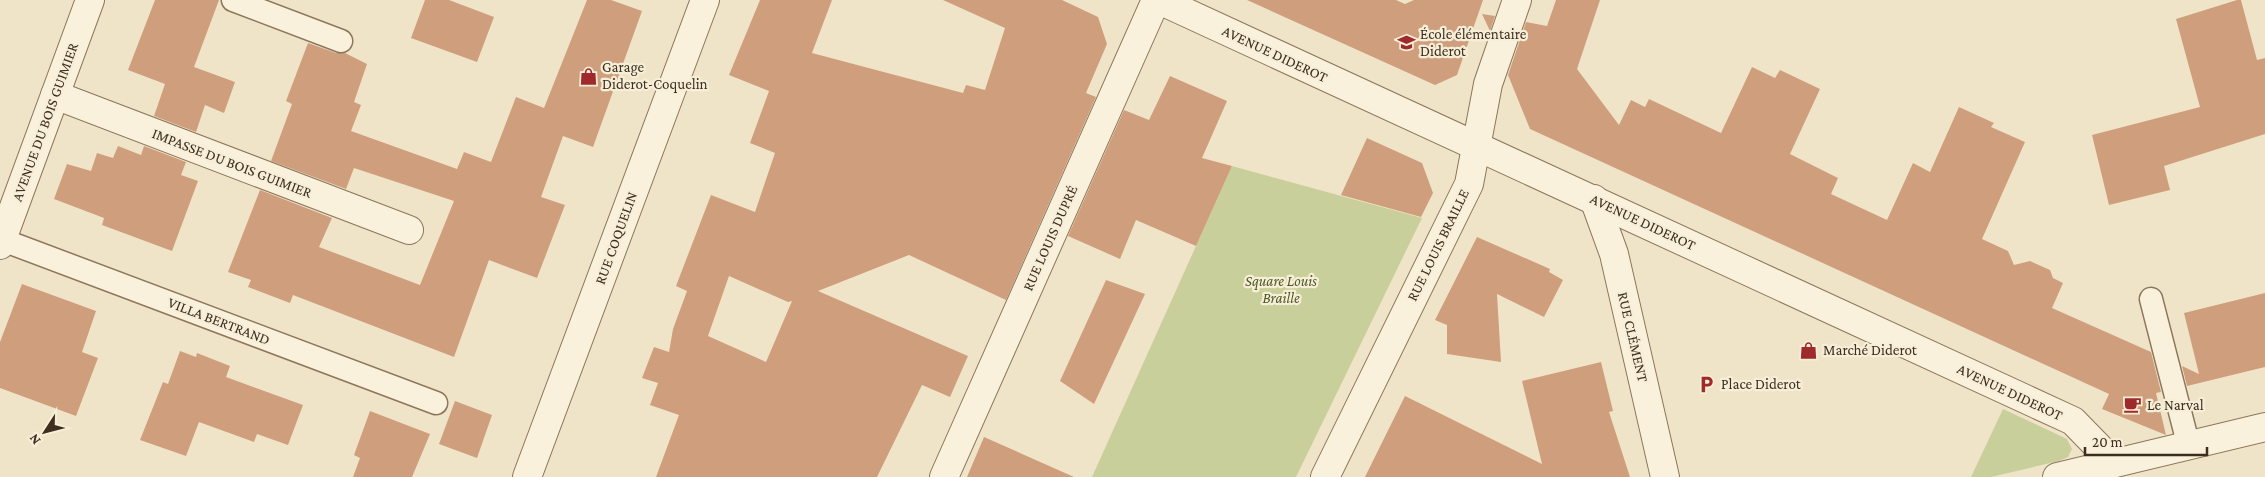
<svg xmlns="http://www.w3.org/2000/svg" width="2265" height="477" font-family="'Crimson Pro',serif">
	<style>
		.green { fill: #c9cf9b }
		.building { fill: #cf9f7d; fill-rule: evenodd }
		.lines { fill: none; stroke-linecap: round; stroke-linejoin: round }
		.service-casing { stroke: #8d765c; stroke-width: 25 }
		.minor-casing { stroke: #8d765c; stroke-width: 30 }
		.tertiary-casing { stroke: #8d765c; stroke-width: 30 }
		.service { stroke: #faf1dc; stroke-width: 22 }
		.minor { stroke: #faf1dc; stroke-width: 28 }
		.tertiary { stroke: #faf1dc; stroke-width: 28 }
		.labels { text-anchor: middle; stroke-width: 4.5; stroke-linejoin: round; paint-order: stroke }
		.poi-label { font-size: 15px; fill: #3d2e20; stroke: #f7eed8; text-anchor: start }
		.street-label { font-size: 15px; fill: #3d2e20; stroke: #f7eed8 }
		.park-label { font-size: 15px; font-style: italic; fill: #4d5a26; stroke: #f7eed8 }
	</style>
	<rect width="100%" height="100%" fill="#f0e4c8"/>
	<g class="green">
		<path d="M1232,166L1422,218L1296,477H1092Z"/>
		<path d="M2003,409L2067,439L2072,449L2068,457L2059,461L1991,477H1971Z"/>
	</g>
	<g class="building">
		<path d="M155,0H219L194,67L235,82L224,113L205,105L196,132L154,116L165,84L128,70Z"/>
		<path d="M425,0H449L494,17L477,62L411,38Z"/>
		<path d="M587,0H611L642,11L593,147L563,136L541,197L565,205L537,278L489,260L454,357L293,295L290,303L248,287L251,280L228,272L260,190L332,218L319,247L420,285L454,201L354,168L346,189L271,161L292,104L286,101L308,43L336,53H345L367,64L354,102L361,105L351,131L457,169L464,152L491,162L516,97L544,108Z"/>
		<path d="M760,0H832L812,53L963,93L966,85L985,90L1005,28L943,0H1062L1098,17L1107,44L1086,93L1096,97L1006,300L909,255L818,291L968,356L950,397L922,385L877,477H656L679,415L650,405L658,383L642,378L654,347L669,352L673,329L687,291L676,286L711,195L755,212L775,153L750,143L769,91L729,75ZM729,276L788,302L792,301L766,362L708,336Z"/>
		<path d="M1247,0H1396L1405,4L1414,0H1483L1457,75L1435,85Z"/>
		<path d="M1556,0H1600L1577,69L1619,125L1631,100L1645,107L1649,99L1721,133L1752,67L1775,78L1780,70L1820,89L1790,154L1838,178L1831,194L1887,220L1913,163L1930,172L1959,107L1994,123L1991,127L2025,142L1982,239L2008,251L2014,265L2030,261L2050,270L2053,278L2063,283L2052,308L2151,352L2161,392L2156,393L2166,435L2102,409L2109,394L1530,129L1508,75L1526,22L1547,26Z"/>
		<path d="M2237,0H2241L2257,60L2265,58V134L2164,166L2170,190L2109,205L2092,135L2200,107L2176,19Z"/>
		<path d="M1482,14L1495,16L1490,31Z"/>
		<path d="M1170,76L1227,101L1202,158L1232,166L1196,246L1136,220L1120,259L1068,236L1124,110L1149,120Z"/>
		<path d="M1367,138L1422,163L1433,193L1421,217L1341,195Z"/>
		<path d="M118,146L141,155L144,146L186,162L181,175L198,181L172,251L102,225L104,218L54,199L67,164L91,171L97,153L113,158Z"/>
		<path d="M1477,237L1550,269L1549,272L1563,280L1544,317L1497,294L1501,362L1447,354V325L1435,320Z"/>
		<path d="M1106,280L1145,294L1094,404L1060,381Z"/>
		<path d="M22,284L96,311L82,352L98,358L76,416L0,388V342Z"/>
		<path d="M2265,293V367L2187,386L2182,366L2199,374L2184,313Z"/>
		<path d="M180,351L196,357L197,353L230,366L226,377L303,405L288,445L257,434L254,442L199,422L186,456L140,440L163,382L168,384Z"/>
		<path d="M1601,362L1613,411L1609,412L1630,477H1365L1405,396L1542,464L1522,381Z"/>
		<path d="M455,401L492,415L477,458L439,444Z"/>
		<path d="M370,411L430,434L412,477H353L360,458L354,455Z"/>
		<path d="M984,437L1074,477H967Z"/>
	</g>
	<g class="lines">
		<defs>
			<g id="service">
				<path d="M233,0L341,41"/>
				<path d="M0,239L436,403"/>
				<path d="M2151,299L2189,447"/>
			</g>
			<g id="minor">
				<path d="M1159,0L2073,421L2114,463"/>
				<path d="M55,95L409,230"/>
				<path d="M1594,199L1614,254L1665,477"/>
				<path d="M527,477L705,0"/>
				<path d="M944,477L1156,0"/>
				<path d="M1325,477L1469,184L1488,84L1517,0"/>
				<path d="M2057,477L2265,427"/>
			</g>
			<path id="tertiary" d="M0,245L90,0"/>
		</defs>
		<use href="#service" class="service-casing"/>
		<use href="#minor" class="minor-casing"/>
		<use href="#tertiary" class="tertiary-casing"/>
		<use href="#service" class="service"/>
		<use href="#minor" class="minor"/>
		<use href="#tertiary" class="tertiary"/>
	</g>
	<defs>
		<symbol id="school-bare" viewBox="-9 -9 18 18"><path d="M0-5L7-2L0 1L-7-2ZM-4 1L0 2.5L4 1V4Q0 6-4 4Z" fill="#9e2a2b" stroke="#f7eed8" stroke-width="2.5" paint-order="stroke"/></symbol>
		<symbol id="shop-bare" viewBox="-9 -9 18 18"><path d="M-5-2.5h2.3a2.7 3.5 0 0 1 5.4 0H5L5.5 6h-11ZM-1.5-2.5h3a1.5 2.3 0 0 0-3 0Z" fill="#9e2a2b" stroke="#f7eed8" stroke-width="2.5" paint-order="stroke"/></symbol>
		<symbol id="parking-bare" viewBox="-9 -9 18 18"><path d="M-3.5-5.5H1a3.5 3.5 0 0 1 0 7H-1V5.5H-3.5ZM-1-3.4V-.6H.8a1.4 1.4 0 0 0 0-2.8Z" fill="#9e2a2b" stroke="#f7eed8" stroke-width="2.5" paint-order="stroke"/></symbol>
		<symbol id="cafe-bare" viewBox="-9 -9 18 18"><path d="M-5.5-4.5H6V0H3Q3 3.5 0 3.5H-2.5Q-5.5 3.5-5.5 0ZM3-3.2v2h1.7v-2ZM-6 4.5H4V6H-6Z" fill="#9e2a2b" stroke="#f7eed8" stroke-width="2.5" paint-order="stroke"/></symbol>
	</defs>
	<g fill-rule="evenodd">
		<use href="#school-bare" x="1394" y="30" width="25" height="25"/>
		<use href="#shop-bare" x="576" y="64" width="25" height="25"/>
		<use href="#shop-bare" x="1796" y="338" width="25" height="25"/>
		<use href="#parking-bare" x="1694" y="372" width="25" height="25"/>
		<use href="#cafe-bare" x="2120" y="392" width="25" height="25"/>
	</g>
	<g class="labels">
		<g class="poi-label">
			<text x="1420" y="39">École élémentaire<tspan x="1420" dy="17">Diderot</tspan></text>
			<text x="602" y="72">Garage<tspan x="602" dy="17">Diderot-Coquelin</tspan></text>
			<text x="1823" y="355">Marché Diderot</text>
			<text x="1721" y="389">Place Diderot</text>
			<text x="2147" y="410">Le Narval</text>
		</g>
		<g class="street-label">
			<text transform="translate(1275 54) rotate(25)" y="5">AVENUE DIDEROT</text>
			<text transform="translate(45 122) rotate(-70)" y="5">AVENUE DU BOIS GUIMIER</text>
			<text transform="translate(232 163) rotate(21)" y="5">IMPASSE DU BOIS GUIMIER</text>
			<text transform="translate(1643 222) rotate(25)" y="5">AVENUE DIDEROT</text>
			<text transform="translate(616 238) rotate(-70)" y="5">RUE COQUELIN</text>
			<text transform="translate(1050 238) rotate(-66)" y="5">RUE LOUIS DUPRÉ</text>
			<text transform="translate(1438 245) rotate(-64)" y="5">RUE LOUIS BRAILLE</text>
			<text transform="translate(219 321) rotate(21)" y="5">VILLA BERTRAND</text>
			<text transform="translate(1633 337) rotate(77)" y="5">RUE CLÉMENT</text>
			<text transform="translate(2010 392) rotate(25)" y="5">AVENUE DIDEROT</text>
		</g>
		<g class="park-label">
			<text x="1281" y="286">Square Louis<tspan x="1281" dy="17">Braille</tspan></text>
		</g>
	</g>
	<g transform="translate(45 432) rotate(234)" stroke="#f7eed8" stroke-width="4" paint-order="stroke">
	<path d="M0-4L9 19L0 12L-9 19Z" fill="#3d2e20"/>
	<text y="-8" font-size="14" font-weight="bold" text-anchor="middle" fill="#3d2e20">N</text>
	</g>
	<path d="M2085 447v8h122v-8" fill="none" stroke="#3d2e20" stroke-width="2.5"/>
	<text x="2092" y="447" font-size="15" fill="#3d2e20" stroke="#f7eed8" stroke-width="4" paint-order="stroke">20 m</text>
</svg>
